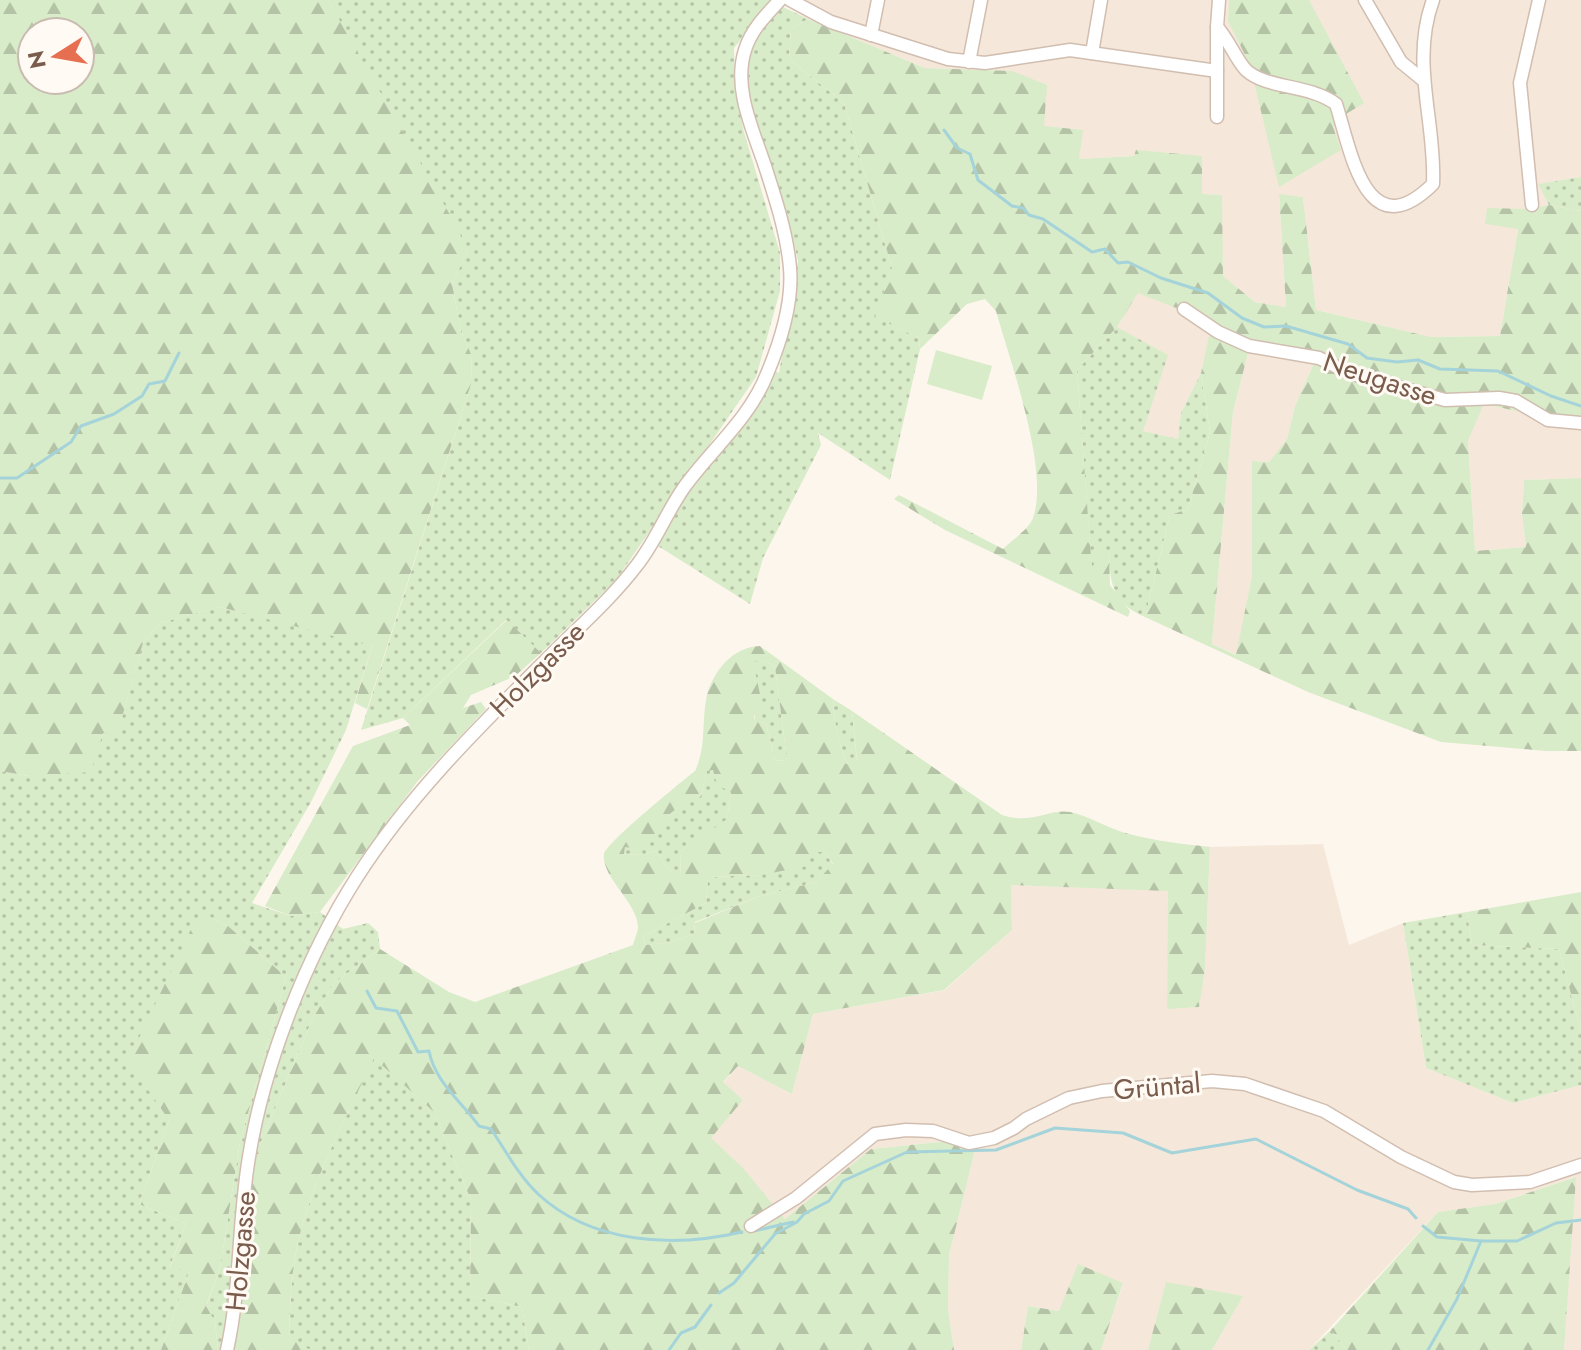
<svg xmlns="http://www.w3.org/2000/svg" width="1581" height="1350" font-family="Jost,sans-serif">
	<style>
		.residential { fill: #f5e8da }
		.grass { fill: url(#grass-dots) }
		.forest { fill: url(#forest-firs); fill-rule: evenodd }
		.garden { fill: #d8ecc9 }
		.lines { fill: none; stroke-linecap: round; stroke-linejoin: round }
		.stream { stroke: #a5d3da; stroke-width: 3 }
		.minor-casing { stroke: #d1beb0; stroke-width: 15 }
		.minor { stroke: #fff; stroke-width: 12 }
		.labels { text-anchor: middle; stroke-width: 6; stroke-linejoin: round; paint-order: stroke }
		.street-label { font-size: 28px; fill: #7a5c4d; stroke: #fffaf3 }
	</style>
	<defs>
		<pattern id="grass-dots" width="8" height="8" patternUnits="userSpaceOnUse" patternTransform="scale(2)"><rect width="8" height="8" fill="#d8ecc9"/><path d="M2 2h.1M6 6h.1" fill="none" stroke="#b4c2a5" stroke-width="1.8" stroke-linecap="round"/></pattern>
		<pattern id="forest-firs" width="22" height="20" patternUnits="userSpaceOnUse" patternTransform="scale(2)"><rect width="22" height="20" fill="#d8ecc9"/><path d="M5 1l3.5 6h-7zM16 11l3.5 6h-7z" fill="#b4c2a5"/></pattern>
	</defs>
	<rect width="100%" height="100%" fill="#fdf6ec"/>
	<g class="residential">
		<path d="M775,0H1581V177L1539,184L1549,205L1527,209L1518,229L1500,336L1431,337L1316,310L1303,197L1279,195L1286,307L1255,302L1223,276L1221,195L1202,194L1134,156L1078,159L1044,127L1012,71L925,68L808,19Z"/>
		<path d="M1138,292L1213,322L1201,373L1181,413L1178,440L1143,431L1117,327Z"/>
		<path d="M1248,353L1280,354L1314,363L1295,406L1287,439L1269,462L1252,461V576L1237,655L1212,644L1233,412Z"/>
		<path d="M1484,403L1581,425V478L1524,480L1522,514L1526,547L1475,551L1468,441Z"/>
		<path d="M1323,844L1349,945L1403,923L1426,1068L1513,1103L1581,1085V1350H1564L1575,1177L1495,1204L1438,1212L1309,1350H1212L1242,1297L1166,1283L1148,1350H1101L1123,1284L1059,1311L1028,1306L1021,1350H954L948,1309L949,1255L978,1138L871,1149L785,1219L743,1169L710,1138L743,1100L723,1083L738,1066L792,1094L813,1014L945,990L1012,930L1010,885L1169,890L1167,1008L1198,1007L1205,969L1210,847Z"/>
	</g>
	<g class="grass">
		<path d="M328,0H773L734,48L735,90L744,132L780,253V291L756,377L616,580L541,653L506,620L403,718L361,730L472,381L471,354L461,332L452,284L467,252Z"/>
		<path d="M781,6L808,19L791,29L789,59L844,103L892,268L876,317L919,338L920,349L890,480L818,433L821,445L763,558L750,604L658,546C688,482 733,427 774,370L779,373L798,261L787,213L752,108L746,71L750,49L760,30Z"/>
		<path d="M1581,177V211L1549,205L1538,184Z"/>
		<path d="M1117,327L1168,355L1143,431L1178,439L1181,413L1201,373L1210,432L1188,509L1170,515L1145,617C1113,603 1110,585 1109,553L1101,549L1092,572L1077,370Z"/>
		<path d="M219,607L339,634L372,646L346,730L311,802L252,903L291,916L320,912L343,929L368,923L378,932L380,949L333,984L312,1020L262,1140L243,1169L230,1299L220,1350H218L215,1322L206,1307L220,1268L240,1142L286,977L228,926L210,917L169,1120L139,1204L186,1224L170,1266L189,1272L161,1350H0V771L29,776L103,732L117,734L143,643L160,623Z"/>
		<path d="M763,660L775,667L787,760L775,761L766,723L755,722L753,661Z"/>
		<path d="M833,699L852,711L857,762L846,764L836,730Z"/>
		<path d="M707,770H713L731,791L727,820L680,852L681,876L668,869L657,851L642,855L624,854L625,847L657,831C665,812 683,804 701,796Z"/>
		<path d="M812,852H825L833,865L816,882L757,897L695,922L694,934L672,942L645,945L643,936L706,903L708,877L760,875Z"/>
		<path d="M1467,912L1472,945L1559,949L1581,1032V1085L1513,1103L1426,1068L1403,923Z"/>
		<path d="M374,1057L434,1112L471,1200L470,1296L522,1307L529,1350H310L289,1339C290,1304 291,1268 300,1234C316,1173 347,1115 374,1057Z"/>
		<path d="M1331,1330L1347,1350H1309Z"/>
	</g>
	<g class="forest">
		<path d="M0,0H328L458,229L467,252L452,284L461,332L471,354L472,381L367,709L355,703L372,646L220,607L160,623L143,643L117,735L103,733L91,772L29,776L0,771ZM32,32H80V80H32Z"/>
		<path d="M1229,0H1309L1364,103L1346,114L1333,127L1341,150L1279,187L1250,65L1228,21Z"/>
		<path d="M808,19L925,68L1012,71L1047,85L1044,126L1083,130L1079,159L1134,156L1136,150L1202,156V194L1222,195L1223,276L1255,302L1286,307L1279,194L1303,197L1316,310L1431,337L1500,336L1518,229L1485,224L1487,208L1527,209L1549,205L1581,211V425L1484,404L1468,441L1475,551L1526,547L1522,514L1524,480L1581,478V751H1546L1441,742L1308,692L1145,617L1170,515L1188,509L1210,432L1201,373L1212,322L1138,293L1117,327L1077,370L1092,569L1101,548L1109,553L1110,585L1130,611L1128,617L945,530L894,499L899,495L1003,549C1012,540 1029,529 1033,518C1050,470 1010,361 996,311L985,299L967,304L920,349L919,338L875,317L892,268L844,103L789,59L791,29ZM1248,353L1280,354L1314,363L1295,406L1287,439L1269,462L1252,461V576L1236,655L1212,644L1233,412Z"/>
		<path d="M507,620L541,653L515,676L471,695L463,708L481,702L486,709L417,782L320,912L291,916L265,906L353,746L410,725L403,718Z"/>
		<path d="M760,646L833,699L836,730L846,764L857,761L852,711L1002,815C1032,825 1049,808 1070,812C1090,816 1109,829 1129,834C1156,841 1183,844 1210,847L1205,969L1199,1007L1167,1009L1168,891L1011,885L1012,930L944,990L813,1014L792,1094L738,1066L723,1082L743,1100L711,1138L743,1168L785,1219L871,1149L978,1138L949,1255L948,1309L954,1350H529L522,1307L470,1296L471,1200L434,1112L374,1058C347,1115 316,1173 300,1234C291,1267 290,1304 289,1338L310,1350H220L230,1299L243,1169L262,1140L312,1020L333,984L380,949L449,992L475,1002L633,945C634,940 638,932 638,927C638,903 601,877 604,854C606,843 681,782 695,771C707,746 701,721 707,695C714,670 733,647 760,646ZM763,660L775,667L787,760L775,761L766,723L755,721L754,716L763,708L753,662ZM713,770L717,785L731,792L727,819L680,852L681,875L668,869L657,851L642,855L624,854L625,847L640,849L657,839C658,815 682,805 701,796L707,771ZM812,852H825L833,864L816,882L757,897L695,923L694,934L672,942L645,945L643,936L706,903L708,877L760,875L808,866Z"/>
		<path d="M1581,892V1032L1559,949L1472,945L1467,912Z"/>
		<path d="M210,917L228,926L286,977L240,1142L220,1268L206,1306L215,1322L218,1350H161L189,1272L170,1267L186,1224L139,1204L169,1120L128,1061L193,925Z"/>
		<path d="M1576,1177L1564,1350H1347L1331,1330L1438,1212L1495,1204Z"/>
		<path d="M1078,1264L1123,1283L1101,1350H1021L1028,1306L1059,1311Z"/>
		<path d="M1166,1282L1243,1296L1212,1350H1148Z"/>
	</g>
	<path class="garden" d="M936,350L992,366L982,400L927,384Z"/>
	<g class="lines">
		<g class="stream">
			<path d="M944,130L957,148L970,154L978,180L1012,206L1023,208L1029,215L1043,219L1092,252L1105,249L1118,263L1128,262L1161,278L1208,293L1242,318L1264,327L1286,326L1348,344L1367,358L1397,362L1418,360L1440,369L1498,371L1551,396L1581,406"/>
			<path d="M0,478H17L71,442L81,426L114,414L142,396L149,384L165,381L179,353"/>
			<path d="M367,991L376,1008L397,1011L418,1052L429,1051C435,1082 461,1101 479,1126L491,1129C506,1151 518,1175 538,1194C592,1244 673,1248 742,1232"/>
			<path d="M1423,1226L1437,1237L1481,1241"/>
			<path d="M754,1231L793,1222"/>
			<path d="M719,1293L734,1283L775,1234L797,1222L804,1214L829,1201L843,1181L907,1152L996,1150L1055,1128L1123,1133L1172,1153L1256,1139L1357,1190L1408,1209L1416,1218"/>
			<path d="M669,1350L681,1333L695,1327L711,1305"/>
			<path d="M1428,1350L1457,1299L1481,1241H1517L1556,1223L1581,1220"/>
		</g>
		<defs>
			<g id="minor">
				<path d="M790,0L831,22L948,59L985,63L1070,50L1217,71"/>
				<path d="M1365,0L1401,62L1423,80"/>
				<path d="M1217,27C1229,40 1235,58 1246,70C1266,89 1309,84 1336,104C1351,151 1366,250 1433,184C1436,121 1410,63 1433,0"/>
				<path d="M871,35L878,0"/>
				<path d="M1092,53L1101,0"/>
				<path d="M969,62L981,0"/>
				<path d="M1217,117V27L1219,0"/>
				<path d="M1532,205L1520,83L1539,0"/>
				<path d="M1184,309L1218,332L1249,346L1319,358L1349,373L1445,400L1499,398L1516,401L1548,420L1581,423"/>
				<path d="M751,1226L796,1198L875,1134L906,1130L933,1131L969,1143L994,1138L1014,1128L1026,1119L1069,1098L1102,1091L1212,1081L1245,1084L1324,1111L1401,1157L1454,1182L1472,1185L1530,1182L1581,1165"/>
				<path d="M227,1350C241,1287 238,1221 249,1157C264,1064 306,957 357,877C410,794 482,724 551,655C580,626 612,598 637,565C656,541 667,511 685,486C712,449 750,418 767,374C780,343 793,302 790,268C787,233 775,197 764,163C752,128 733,87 745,50C751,30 766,15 780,0"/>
			</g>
		</defs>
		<use href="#minor" class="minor-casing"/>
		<use href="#minor" class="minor"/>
	</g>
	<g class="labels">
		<g class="street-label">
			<text transform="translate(1380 378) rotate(18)" y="10">Neugasse</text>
			<text transform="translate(537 669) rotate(-45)" y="10">Holzgasse</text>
			<text transform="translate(1157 1086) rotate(-5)" y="10">Grüntal</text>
			<text transform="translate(240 1251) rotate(-85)" y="10">Holzgasse</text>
		</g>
	</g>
	<g transform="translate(56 56) rotate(259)"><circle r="38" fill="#fffaf3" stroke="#cabbb1" stroke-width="2"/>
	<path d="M0-6L14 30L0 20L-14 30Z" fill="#e76f51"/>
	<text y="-12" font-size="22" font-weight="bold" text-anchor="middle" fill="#7a5c4d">N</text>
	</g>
</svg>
